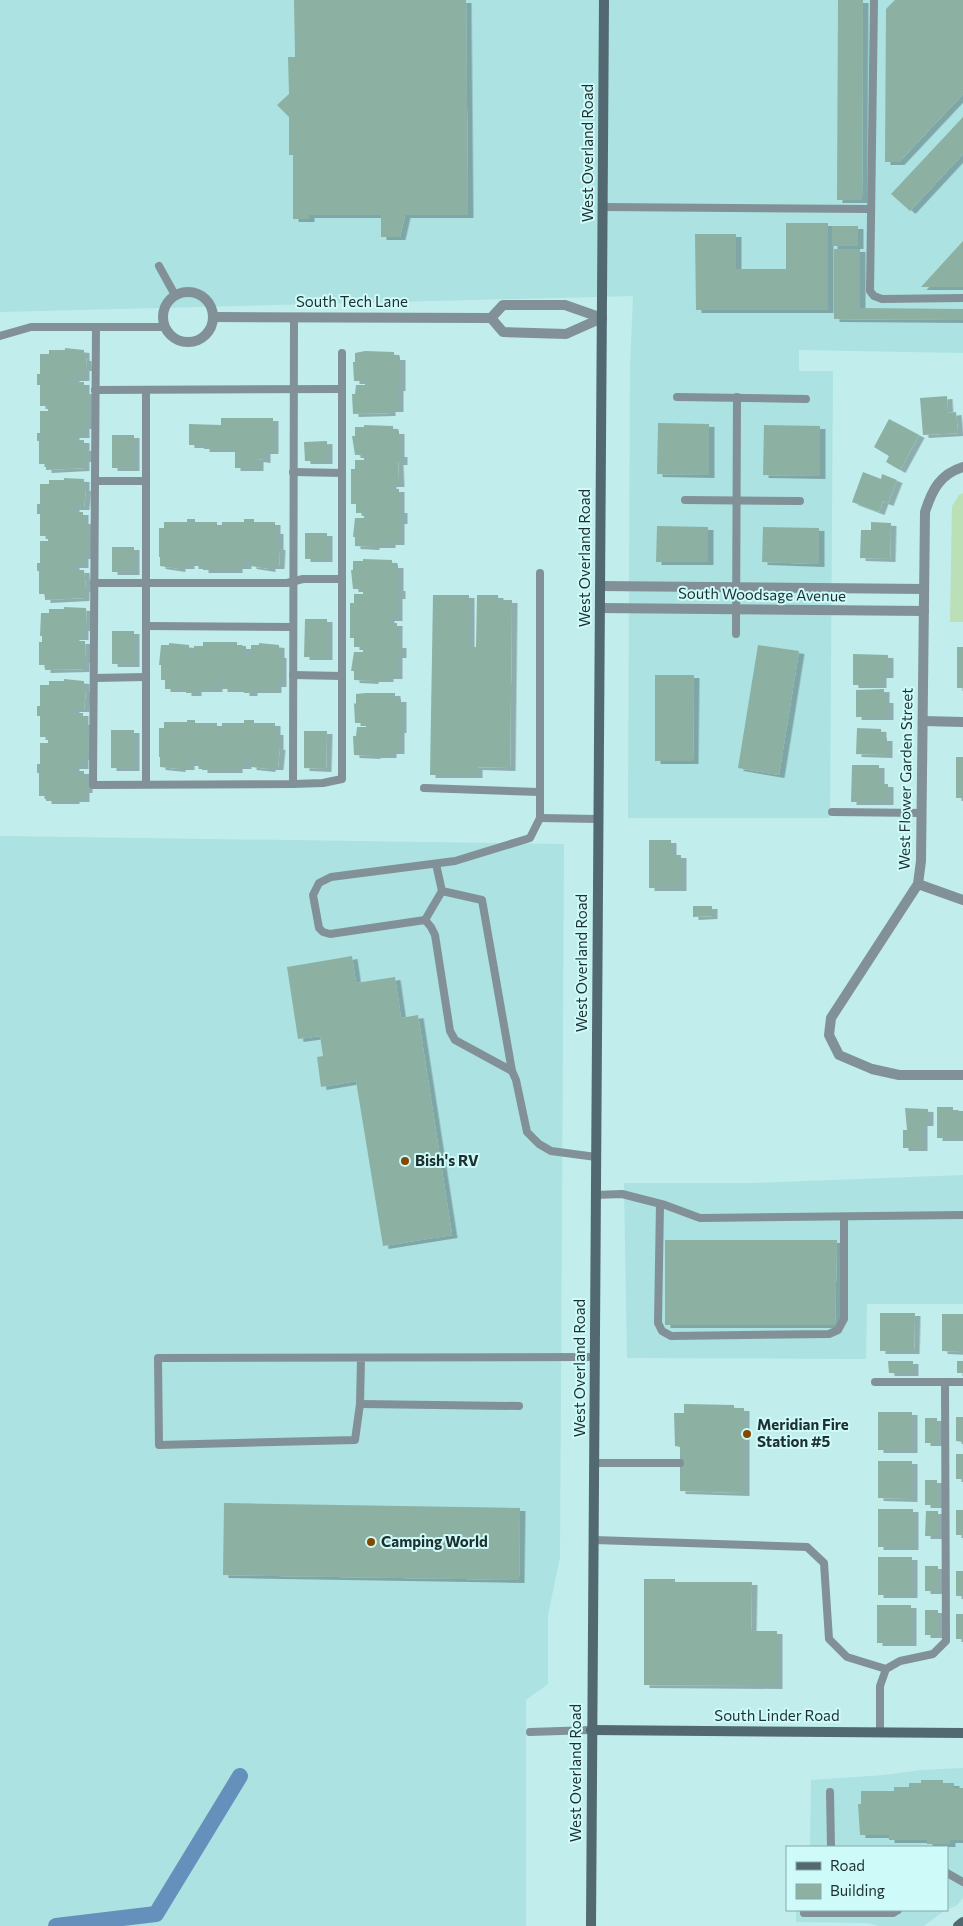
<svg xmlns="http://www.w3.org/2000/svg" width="963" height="1926" font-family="Commissioner,sans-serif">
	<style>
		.built { fill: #ace2e2 }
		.green { fill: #bbdfb7 }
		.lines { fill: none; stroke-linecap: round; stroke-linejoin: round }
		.canal { stroke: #6590bb; stroke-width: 16 }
		.building { fill: #8cb1a3; filter: url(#shadow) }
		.lane { stroke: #819197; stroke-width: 8 }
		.street { stroke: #819197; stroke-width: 10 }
		.secondary { stroke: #526972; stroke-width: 10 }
		.poi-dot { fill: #834900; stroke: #cefbfa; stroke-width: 2 }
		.labels { text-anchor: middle; stroke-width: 4; stroke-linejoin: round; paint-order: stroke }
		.street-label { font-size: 15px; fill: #1e2f2f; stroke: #cefbfa }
		.poi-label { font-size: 15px; font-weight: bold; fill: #1e2f2f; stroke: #cefbfa; text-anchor: start }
	</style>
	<defs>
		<filter id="shadow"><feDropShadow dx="5.5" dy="3" stdDeviation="0" flood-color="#0004"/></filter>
	</defs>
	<rect width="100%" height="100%" fill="#c1eded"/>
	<g class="built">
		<path d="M0,0H963V353L799,350V371H833L830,818H628L630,368L633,296L0,312Z"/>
		<path d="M0,836L564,844L560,1557L548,1615V1684L526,1700V1926H0Z"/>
		<path d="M963,1175V1304H867L866,1359L627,1358L624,1183H754Z"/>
		<path d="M963,1768V1898L956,1906L947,1909V1847H810L811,1780L884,1775L921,1770Z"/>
		<path d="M796,1910H945L924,1926H878L868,1923L796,1922Z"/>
	</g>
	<path class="green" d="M963,493V622H950L952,506L959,495Z"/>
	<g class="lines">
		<path class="canal" d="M56,1926L156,1914L240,1776"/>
	</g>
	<g class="building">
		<path d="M294,0H466L468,215H405L400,237H381V215H309V219H293V155H289V117L277,105L289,94L288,57H295Z"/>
		<path d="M838,0H863L862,200H837Z"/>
		<path d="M895,0H963V94L899,162H885L886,9Z"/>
		<path d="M963,117V154L910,211L891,194Z"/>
		<path d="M786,223H828V310H696L695,234H736V269H786Z"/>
		<rect x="832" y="226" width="26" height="20"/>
		<path d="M963,241V287H921Z"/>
		<path d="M834,249H860V308L963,309V320L834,319Z"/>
		<path d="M65,348L84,350V358H86L87,368H84V378H74V382H84V391H88V426H84V435H74V440H84V448H87V459H84V468L46,470V464H39V441H37V433H40V411H48V406H40V385H37V374H40V354H49V350H65Z"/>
		<path d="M365,351L394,352V357H400V388H398V409H390V413L353,414L352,394H355L356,385H365V381H354L353,362H355V353Z"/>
		<path d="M947,396L948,413L956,412L958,433L923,435L920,398Z"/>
		<path d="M221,418H273V451H265V460L258,459V468H235V449H204V445H189V424L221,425Z"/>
		<path d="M889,419L919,435L900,470L886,462L889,456L874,447Z"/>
		<path d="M658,423L709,424V475L657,474Z"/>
		<path d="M364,425L393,426V431H399V454H402V462H398L399,484H391V489H399V510H402V521H399V542H390V545H374V547L355,546V537H353L355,518H364V513H356V504H351V469H355V460H364V455H355L352,436H355V427H364Z"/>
		<path d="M764,425L820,426V476L763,475Z"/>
		<rect x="112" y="435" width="22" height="33"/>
		<path d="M327,441V461H305L304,442Z"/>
		<path d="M863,472L881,479L882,474L897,480L888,503L883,501L879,512L852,502Z"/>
		<path d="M64,478L84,479V488H86L84,507H74V512H83V521H87V556H83V565H74V570H84L86,589H84V598L45,600V594H39V571H37V563H40V541H48V536H40V514H37V504H40V484H49V480H64Z"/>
		<path d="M187,519H195V522H217V530H222V522H244V519H254V522H275V531H278V547H280L279,566H270V569L251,566V557H246V566H237V570H203V566H193V557H189V566H180V569L160,566V557H159V528H164V522H187Z"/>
		<path d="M871,522L891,523L890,559L860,558L861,530H871Z"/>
		<path d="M657,526L708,527V562H656Z"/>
		<path d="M763,527L819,528V564L762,562Z"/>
		<rect x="305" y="533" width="22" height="26"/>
		<rect x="112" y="547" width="22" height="25"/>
		<path d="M363,559L392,560V565H398V588H400V596H397V618H389V623H397V645H401V655H397V676H388V679H373V681L354,680V671H351L354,652H363V647H354V638H350V603H354V594H363V589H353L351,570H353V561H363Z"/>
		<path d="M433,595H469V647H476L477,595H498V600H512L510,768L477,767V775H430Z"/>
		<path d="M64,607L86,608L87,628H83V637H74V641H85L86,660H84V669L45,670V665H39V642H42V636H40L41,613H49V609H64Z"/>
		<path d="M305,619H327V657H304Z"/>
		<rect x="112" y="631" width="22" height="33"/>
		<path d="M203,642H237V646H246V655H251V645H259V643L279,645V655H281V684H276V690H252V693H244V689H222V681H217V689H196V693H186V689H165V680H161V665H159L161,645H169V643L189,645V655H194V646H203Z"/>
		<path d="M758,645L799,651L779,775L738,768Z"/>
		<rect x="957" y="647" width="6" height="41"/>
		<path d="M853,654L888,655V675H881V685H853Z"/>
		<path d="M655,675H694L693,761H655Z"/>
		<path d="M64,679L84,681V689H86L84,709H74V713H83V722H87V757H83V766H74V771H84V779H87V790H84V799H74V801H46V796H39V773H37V764H40V743H48V737H40V716H37V706H40V685H49V681H64Z"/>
		<path d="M884,689V700H888V717H856V690Z"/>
		<path d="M366,693H395V699H401V730H399V751H391V755H375V756L354,755L353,736H356L357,727H366V723H355L354,703L356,704V694Z"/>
		<path d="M187,720H195V723H217V731H222V723H244V720H254V723H275V732H278V747H280L278,767H270V769L251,767V757H246V766H237V770H202V766H193V757H189V767H180V769L160,767V757H159V728H164V722H187Z"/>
		<path d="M857,728L881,729V738H887V755L856,754Z"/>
		<rect x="111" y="730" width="23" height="38"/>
		<path d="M304,731H327L326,769L304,768Z"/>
		<rect x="956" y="757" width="7" height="41"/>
		<path d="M852,765H879V784H888V802H851Z"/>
		<path d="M649,840H671V855H681V888H649Z"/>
		<path d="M693,906H712V916L693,917Z"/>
		<path d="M352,956L356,983L395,977L401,1018L418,1015L452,1235L383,1246L356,1081L321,1087L317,1057L323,1056L320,1036L298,1039L287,967Z"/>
		<path d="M937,1107H953V1111H963V1138H937Z"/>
		<path d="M905,1108L928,1109V1123H922V1148H903V1130H907Z"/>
		<path d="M665,1240H837L835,1325H665Z"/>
		<path d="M880,1313H915L914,1351H880Z"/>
		<path d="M942,1314H963V1352L942,1351Z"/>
		<path d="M888,1361H913V1373H889Z"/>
		<rect x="957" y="1361" width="6" height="12"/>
		<path d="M684,1404L734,1405V1408H744V1493L680,1491V1447L675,1446L674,1413H684Z"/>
		<rect x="878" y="1412" width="34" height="38"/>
		<path d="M956,1417H963V1442L956,1441Z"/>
		<rect x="925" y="1418" width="12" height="25"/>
		<rect x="956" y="1454" width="7" height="25"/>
		<path d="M878,1461H912V1499L878,1498Z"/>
		<rect x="925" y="1480" width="12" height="25"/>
		<path d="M224,1503L520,1508L519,1580L223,1575Z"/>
		<rect x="878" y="1509" width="35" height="38"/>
		<rect x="956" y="1510" width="7" height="25"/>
		<path d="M926,1511H938V1536H925Z"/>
		<rect x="878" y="1557" width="34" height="38"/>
		<rect x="925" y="1566" width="13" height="25"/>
		<rect x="956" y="1571" width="7" height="25"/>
		<path d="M644,1579H675V1582H752L751,1631H777V1686L644,1685Z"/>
		<rect x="877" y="1605" width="34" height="38"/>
		<rect x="925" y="1610" width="13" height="25"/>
		<rect x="956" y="1614" width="7" height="25"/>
		<path d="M921,1780H943V1783H954V1788H963V1840H950V1844H927V1840H889V1835H860L858,1804H861V1791H894V1787H909V1783H921Z"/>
	</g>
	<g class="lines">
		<g class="lane">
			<path d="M874,0L870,291L874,296L882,299L963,298"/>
			<path d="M603,207L871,209"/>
			<path d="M159,266L175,295"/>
			<path d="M96,327L93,785L293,784L323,783L342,779V353"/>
			<path d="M0,336L31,327H164"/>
			<path d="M95,390L342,389"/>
			<path d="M146,390V784"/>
			<path d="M677,397L806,399"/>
			<path d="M293,472L342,473"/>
			<path d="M95,481H146"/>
			<path d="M685,500L800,501"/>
			<path d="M540,573V818L530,838L455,861L331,877L319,883L313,895L319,928L323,932L330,934L425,920L431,927L435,935L450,1031L455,1040L512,1071L516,1080L527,1132L539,1144L551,1151L596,1157"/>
			<path d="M94,583H287L303,579H342"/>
			<path d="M146,626L293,627"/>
			<path d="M736,634L737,397"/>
			<path d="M293,675L342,676"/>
			<path d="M94,678L146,677"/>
			<path d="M293,784L294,317"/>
			<path d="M424,788L539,792"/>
			<path d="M832,812L922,813"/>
			<path d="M540,818L598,819"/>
			<path d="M436,864L442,891L482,900L512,1071"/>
			<path d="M425,920L442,891"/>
			<path d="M595,1195L622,1194L665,1205L700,1218L963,1215"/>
			<path d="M660,1204L658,1323L662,1331L671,1336L829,1334L838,1330L844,1319V1217"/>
			<path d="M361,1359L360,1404L355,1440L159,1445L158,1358L595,1357"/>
			<path d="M875,1382H963"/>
			<path d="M360,1404L519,1406"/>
			<path d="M594,1463H680"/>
			<path d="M594,1540L807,1547L824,1563L829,1639L847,1657L886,1669"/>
			<path d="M530,1732L591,1730"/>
			<path d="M880,1732V1686L886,1669L900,1661L933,1654L946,1641L945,1382"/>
			<path d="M830,1792L831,1847"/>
			<path d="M947,1873L963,1882"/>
			<path d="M804,1910V1913H893L898,1910"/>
		</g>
		<g class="street">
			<circle cx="188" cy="317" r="25"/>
			<path d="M213,317L491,318L503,305H565L602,318"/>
			<path d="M491,318L503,332L566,334L602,318"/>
			<path d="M963,467C940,474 932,490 925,512L921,861L918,884L831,1018L829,1035L839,1055L872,1069L899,1075H963"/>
			<path d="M600,586L924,589"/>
			<path d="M600,608L924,611"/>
			<path d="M923,721L963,722"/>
			<path d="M918,884L963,900"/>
		</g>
		<g class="secondary">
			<path d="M591,1730L963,1733"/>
			<path d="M591,1926L604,0"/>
			<path d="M958,1926L963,1922"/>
		</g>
	</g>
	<g class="poi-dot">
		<circle cx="405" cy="1161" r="5"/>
		<circle cx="747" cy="1434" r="5"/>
		<circle cx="371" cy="1542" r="5"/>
	</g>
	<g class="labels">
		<g class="street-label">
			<text transform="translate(588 153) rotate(-90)" y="5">West Overland Road</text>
			<text x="352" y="307">South Tech Lane</text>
			<text transform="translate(585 558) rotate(-90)" y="5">West Overland Road</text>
			<text transform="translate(762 595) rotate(1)" y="5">South Woodsage Avenue</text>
			<text transform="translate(906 779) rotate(-89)" y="5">West Flower Garden Street</text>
			<text transform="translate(582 963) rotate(-90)" y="5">West Overland Road</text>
			<text transform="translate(580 1368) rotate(-90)" y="5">West Overland Road</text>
			<text x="777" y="1721">South Linder Road</text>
			<text transform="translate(576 1773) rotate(-90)" y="5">West Overland Road</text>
		</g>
		<g class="poi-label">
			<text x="415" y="1166">Bish's RV</text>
			<text x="757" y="1430">Meridian Fire<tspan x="757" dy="17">Station #5</tspan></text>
			<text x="381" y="1547">Camping World</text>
		</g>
	</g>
	<rect x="786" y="1846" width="162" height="65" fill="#cefbfa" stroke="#88a9a9"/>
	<rect x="796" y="1862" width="25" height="8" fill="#526972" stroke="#88a9a9"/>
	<text x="830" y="1871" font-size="15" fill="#1e2f2f">Road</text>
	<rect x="796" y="1884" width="25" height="15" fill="#8cb1a3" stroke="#88a9a9"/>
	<text x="830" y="1896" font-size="15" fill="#1e2f2f">Building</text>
</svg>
